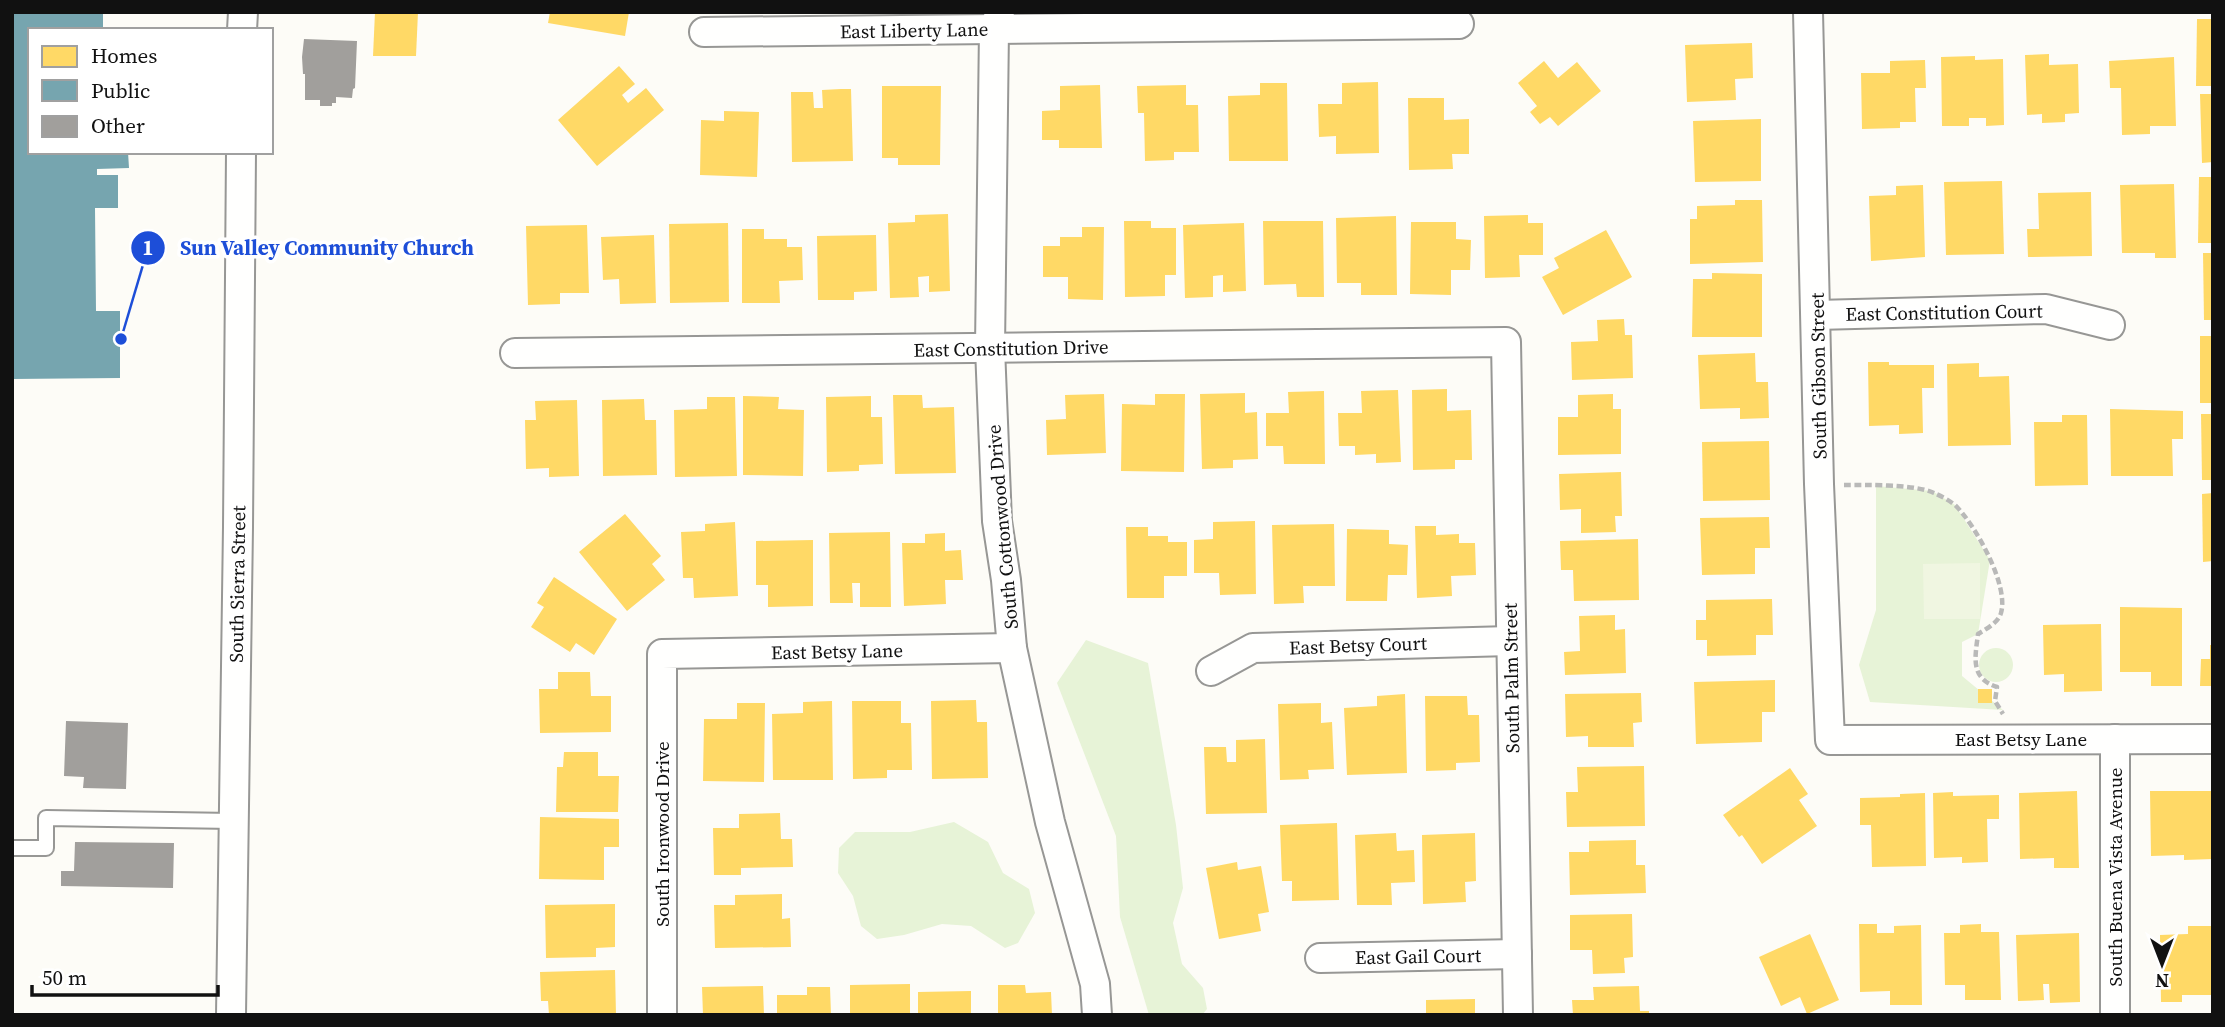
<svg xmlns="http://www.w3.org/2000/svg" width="2225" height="1027" font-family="'Source Serif 4',serif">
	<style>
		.green { fill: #e7f3d7 }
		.pitch { fill: #f0f6e1 }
		.homes { fill: #ffd966 }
		.public { fill: #76a5af }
		.building { fill: #a19f9c }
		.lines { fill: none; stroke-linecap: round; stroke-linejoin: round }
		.lane-casing { stroke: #979795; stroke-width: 18 }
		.street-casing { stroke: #979795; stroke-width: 32 }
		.path { stroke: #b9b9b8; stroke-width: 4.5; stroke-dasharray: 7 3.5; stroke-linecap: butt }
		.lane { stroke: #fffffe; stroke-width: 14 }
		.street { stroke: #fffffe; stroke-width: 28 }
		.labels { text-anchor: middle; stroke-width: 7; stroke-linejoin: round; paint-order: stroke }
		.street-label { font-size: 19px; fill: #111; stroke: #fff }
		.leader { fill: none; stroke: #1d4ed8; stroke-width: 2.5 }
		.callout-dot { fill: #1d4ed8; stroke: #fff; stroke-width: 2.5 }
		.mark-label { font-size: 21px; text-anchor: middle; font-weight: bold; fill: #fff }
		.callout-label { font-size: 21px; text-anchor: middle; font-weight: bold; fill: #1d4ed8; stroke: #fff; stroke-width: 7; stroke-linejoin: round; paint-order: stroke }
	</style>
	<rect width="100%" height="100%" fill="#fdfcf7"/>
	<g class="green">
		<path d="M1876,486L1932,491L1955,505L1990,560L1978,634L1962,642V676L2003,710L1870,702L1859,665L1876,610Z"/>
		<path d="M1086,640L1148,663L1176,825L1183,888L1173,923L1182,964L1203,988L1207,1009L1202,1015H1149L1120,917L1116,836L1057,683Z"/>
		<circle cx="1996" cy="665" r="17"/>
		<path d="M954,822L988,842L1003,873L1029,889L1035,913L1018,943L1005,948L971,926L942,924L904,935L877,939L861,926L853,896L838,873L839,848L855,832H910Z"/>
	</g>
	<path class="pitch" d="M1980,563V619H1924L1923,564Z"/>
	<g class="homes">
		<path d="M375,12H418L416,56H373Z"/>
		<path d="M550,12H629L625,36L548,23Z"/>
		<path d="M2197,19H2213V86H2196Z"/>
		<path d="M1752,43L1753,78L1735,79L1736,100L1687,102L1685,45Z"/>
		<path d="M2049,54V65L2078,64L2079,113L2065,114V122L2042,123V114L2027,115L2025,55Z"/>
		<path d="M1975,56V60L2003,59L2004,125L1986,126V118H1969V126H1942L1941,57Z"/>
		<path d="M2174,57L2176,126H2150V134L2122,135L2121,88H2110L2109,61Z"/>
		<path d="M1925,60L1926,88H1915L1916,122H1900V128L1862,129L1861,73H1890V61Z"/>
		<path d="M1544,61L1558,78L1577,62L1601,91L1558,126L1550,117L1540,124L1530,112L1537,106L1518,83Z"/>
		<path d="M619,66L635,84L622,95L628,103L646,88L664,110L597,166L558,120Z"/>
		<path d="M1378,82L1379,153L1336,154V136L1319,137L1318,104H1342V83Z"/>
		<path d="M1260,83H1287L1288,161H1229L1228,96L1260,95Z"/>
		<path d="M1100,85L1102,148H1059V140H1042V111L1060,110V86Z"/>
		<path d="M1186,85V105H1198L1199,152H1174V160L1145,161L1144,113H1138L1137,86Z"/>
		<path d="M882,86H941L940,165H898V158H882Z"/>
		<path d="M841,89H851L853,161L792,162L791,92H813L814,108H823L822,90Z"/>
		<path d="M2200,94H2213V162L2202,163Z"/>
		<path d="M1408,98H1444V120L1469,119V154H1452L1453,169L1409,170Z"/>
		<path d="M724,111L759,112L757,177L700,175L701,120L724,121Z"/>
		<path d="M1761,119V181L1695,182L1693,121Z"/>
		<path d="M2199,177H2213V243H2198Z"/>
		<path d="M2002,181L2004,254L1946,255L1944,182Z"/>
		<path d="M2174,184L2176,258H2155V253H2122L2120,185Z"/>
		<path d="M1923,185L1925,257L1871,261L1869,196L1896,195V186Z"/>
		<path d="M2091,192L2092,256L2028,257L2027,229H2039L2038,193Z"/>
		<path d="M1735,200H1762L1763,262L1690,264V219H1697V206L1735,205Z"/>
		<path d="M948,214L950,291L929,292V276L918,277L919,297L890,298L888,223L915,222V215Z"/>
		<path d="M1528,215V223H1543V255H1519L1520,277L1485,278L1484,216Z"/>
		<path d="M1396,216L1397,295H1361V283H1337L1336,218Z"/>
		<path d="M1124,221H1151V228H1176V275H1165V296L1125,297Z"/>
		<path d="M1263,221H1323L1324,297H1297L1296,284L1264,285Z"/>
		<path d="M1411,222H1456V239L1471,240L1470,270H1451V295L1410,294Z"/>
		<path d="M728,223L729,302L670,303L669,224Z"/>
		<path d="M1244,223L1246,291L1223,292V275L1213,276V297L1185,298L1183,225Z"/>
		<path d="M587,225L589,293H560V304L528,305L526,226Z"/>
		<path d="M1082,227H1104L1103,300L1068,299V277H1043V246H1060V237H1082Z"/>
		<path d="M742,229H764V239H787V247H802L803,280L779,281L780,303H742Z"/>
		<path d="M1606,230L1632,277L1563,315L1542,277L1559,268L1554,258Z"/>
		<path d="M654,235L656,303L620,304L619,279L603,280L601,237Z"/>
		<path d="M876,235L877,291L854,292V300H818L817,236Z"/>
		<path d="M2203,253H2213V320H2204Z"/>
		<path d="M1712,273L1762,274V337H1692L1693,279H1712Z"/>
		<path d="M1624,319L1625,335H1632L1633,378L1572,380L1571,342L1598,341L1597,320Z"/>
		<rect x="2200" y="336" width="13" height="67"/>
		<path d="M1755,353L1756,382H1768L1769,418L1740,419V408L1700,409L1698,355Z"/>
		<path d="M1868,362H1889V365H1934V388H1922L1923,433L1899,434V425L1869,426Z"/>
		<path d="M1979,363V377L2009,376L2011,445L1948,446L1947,364Z"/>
		<path d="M1447,389V411L1471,410L1472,460H1455V469L1413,470L1412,390Z"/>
		<path d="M1398,390L1401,462L1376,463V454L1355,455V446H1339L1338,413H1362L1361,391Z"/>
		<path d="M1324,391L1325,464H1284L1283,446H1266V413H1289L1288,392Z"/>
		<path d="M1245,393V413L1257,412L1258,459L1233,460V468L1202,469L1200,394Z"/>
		<path d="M1104,394L1106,453L1047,455L1046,420L1066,419L1065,395Z"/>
		<path d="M1155,394H1185L1184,472L1121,471L1122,404L1155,405Z"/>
		<path d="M1613,394V409H1621V454L1558,455V417H1578V395Z"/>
		<path d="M893,395H922L923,408L954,407L956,473L895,474Z"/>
		<path d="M743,396L779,397L778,409L804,410L803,476L743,475Z"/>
		<path d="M871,396V417H882L883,464L859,465V471L827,472L826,397Z"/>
		<path d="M707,397H735L737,476L675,477L674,410L707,409Z"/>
		<path d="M644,399L645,420H656L657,475L603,476L602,400Z"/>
		<path d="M577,400L579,476L549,477V468L526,469L525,420H536L535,401Z"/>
		<path d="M2110,409L2183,411V439H2172L2173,476H2111Z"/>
		<path d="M2201,414H2213V480H2202Z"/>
		<path d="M2062,415H2087L2088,485L2035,486L2034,422H2062Z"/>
		<path d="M1769,441L1770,500L1703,501L1702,442Z"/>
		<path d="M1621,472L1622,516H1615L1616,532L1581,533V509L1560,510L1559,474Z"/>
		<path d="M2213,493V561L2203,562L2202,494Z"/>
		<path d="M625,514L661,556L652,564L665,580L627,611L579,552Z"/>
		<path d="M1769,517L1770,548H1755V574L1702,575L1700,518Z"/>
		<path d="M1255,521L1256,594L1220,595L1219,573H1194V540L1213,539V522Z"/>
		<path d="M735,522L738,596L694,598L693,578H683L681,532L705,531V524Z"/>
		<path d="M1334,524L1335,586H1303L1304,603L1274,604L1272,525Z"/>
		<path d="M1415,526H1436V535L1459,534V543H1475L1476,575L1451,576L1452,596L1417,598Z"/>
		<path d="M1126,527H1148V536H1168V542H1187V576H1164V598H1127Z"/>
		<path d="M1347,529L1389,530V544L1408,545L1407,575H1388L1387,601H1346Z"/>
		<path d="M890,532L891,607H860V583H852L853,603H830L829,533Z"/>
		<path d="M945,533V551L961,550L963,580H945L946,604L904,606L902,543H925V534Z"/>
		<path d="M1638,539L1639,600L1574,601L1573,570H1561L1560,541Z"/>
		<path d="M813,540V606L768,607V585H756V541Z"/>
		<path d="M554,577L617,619L594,655L576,643L570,652L531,627L544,607L537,603Z"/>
		<path d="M1772,599L1773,635H1756V655L1707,656V640H1696V620H1706V600Z"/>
		<path d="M2120,607L2182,608V686H2151V672H2120Z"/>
		<path d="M1615,615V630L1625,629L1626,673L1565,675L1564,652L1580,651L1579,616Z"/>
		<path d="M2101,624L2102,691L2064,692V674L2044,675L2043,625Z"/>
		<path d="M2210,645H2213V686H2200L2201,659H2210Z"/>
		<path d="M558,672H590L591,696H611V732L540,733L539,689H558Z"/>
		<path d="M1775,680V712H1762V742L1696,744L1694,682Z"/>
		<rect x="1978" y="689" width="14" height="14"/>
		<path d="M1641,693L1642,722L1633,723L1634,747H1588V736L1566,737L1565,694Z"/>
		<path d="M1405,694L1407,773L1347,775L1344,708L1377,706V696Z"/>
		<path d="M1425,696H1467L1468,715H1479L1480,762L1456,763V770L1426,771Z"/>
		<path d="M976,700L977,722H987L988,778L932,779L931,701Z"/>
		<path d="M832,701L833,780H773L772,714L803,713V702Z"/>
		<path d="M852,701H901V723H911L912,770H887V778L853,779Z"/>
		<path d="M737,703H765L764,782L703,781L704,719H737Z"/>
		<path d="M1321,703V723L1332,722L1334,769L1308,770L1309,779L1280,780L1278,704Z"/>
		<path d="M1265,739L1267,813L1206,814L1204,747H1226L1227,762H1236V740Z"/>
		<path d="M564,752H598V776H619L618,812H556L557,767H563Z"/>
		<path d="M1644,766L1645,826L1567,827L1566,792H1578L1577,767Z"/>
		<path d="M1790,768L1808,794L1799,800L1817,826L1762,864L1742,835L1739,837L1723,815Z"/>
		<path d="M2077,791L2079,868H2054V858L2020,859L2019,793Z"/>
		<path d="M2150,791H2213V859L2184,860V855L2151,856Z"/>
		<path d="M1953,792V796L1999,795V819H1987L1988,862L1962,863V857L1934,858L1933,793Z"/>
		<path d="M1925,793L1926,866L1872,867L1871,825H1860V798L1900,797V794Z"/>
		<path d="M780,813L781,839H792L793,867L741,868V875H714L713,828H739V814Z"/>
		<path d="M540,817L619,819V847H604V880L539,879Z"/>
		<path d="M1337,823L1339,900L1292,901V881H1282L1280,825Z"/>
		<path d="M1396,833L1397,851L1414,850L1415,882L1391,883L1392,905H1357L1355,835Z"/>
		<path d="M1475,833L1476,881L1465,882L1466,902L1423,904L1422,835Z"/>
		<path d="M1636,840V865H1645L1646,893L1570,895L1569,852H1589V841Z"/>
		<path d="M1237,862L1238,870L1261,866L1269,912L1258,914L1261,931L1219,939L1206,868Z"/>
		<path d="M782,894V919L790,918L791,947L715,948L714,905H735V895Z"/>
		<path d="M615,904V947L596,948V957L546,958L545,905Z"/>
		<path d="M1632,914L1633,957L1624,958L1625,973L1593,974L1592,950H1570V915Z"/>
		<path d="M1859,924H1877V933H1894V926L1921,925L1922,1005H1890V991L1860,992Z"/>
		<path d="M1981,924V932H1999L2001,1000H1965V985H1945L1944,933H1960V925Z"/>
		<path d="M2188,926H2213V995H2182V1002H2161L2160,935L2188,934Z"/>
		<path d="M2079,933L2080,1002L2050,1003L2049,984H2043L2044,1000L2018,1001L2016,935Z"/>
		<path d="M1810,934L1839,1000L1807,1014L1800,997L1781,1006L1759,957Z"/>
		<path d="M615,970L616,1015H549L548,1001H541L540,972Z"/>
		<path d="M910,984V1015H850V985Z"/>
		<path d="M998,985H1025L1026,993L1051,992L1052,1015H998Z"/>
		<path d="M763,986L764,1015H703L702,987Z"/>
		<path d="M1639,986L1640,1011H1649V1015H1573L1572,1000H1594L1593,987Z"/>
		<path d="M807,987H830L831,1015H777V995H807Z"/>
		<path d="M971,991V1015H918V992Z"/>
		<path d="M1475,999V1015H1426V1000Z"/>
	</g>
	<path class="public" d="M12,12H103V30H30V152H128L129,168L97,169V175H118V208H95L96,311H120V378L12,379Z"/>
	<g class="building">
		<path d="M304,39L357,41L355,88L353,89L352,98L336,97V103H332V106H320V100H305V74H303L302,57Z"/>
		<path d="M66,721L128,723L126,789L83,788L84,777L64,776Z"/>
		<path d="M75,842L174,843L173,888L61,886V871H74Z"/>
	</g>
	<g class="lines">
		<defs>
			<path id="lane" d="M12,848H46V818L233,821"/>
			<g id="street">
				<path d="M1000,12L994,29L990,348L997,521L1006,580L1012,648L1050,822L1095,984L1097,1015"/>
				<path d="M1808,12L1819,484L1830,740L2213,739"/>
				<path d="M242,30L243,12"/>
				<path d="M704,32L1459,24"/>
				<path d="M1817,315L2046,309L2110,325"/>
				<path d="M515,353L1506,342L1518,1015"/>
				<path d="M1211,671L1253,648L1510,641"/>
				<path d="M2115,739V1015"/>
				<path d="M1320,958L1517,954"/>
				<path d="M231,1015L238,527L241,152"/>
				<path d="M662,1015V654L1012,648"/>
			</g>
		</defs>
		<use href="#lane" class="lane-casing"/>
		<use href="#street" class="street-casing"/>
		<path class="path" d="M1844,485C1866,485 1915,484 1934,493C1941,496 1951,501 1957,507C1976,527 2009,585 2001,613C1998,623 1986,629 1978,634C1975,658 1970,678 1997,687L1995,701L2003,714"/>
		<use href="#lane" class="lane"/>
		<use href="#street" class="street"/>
	</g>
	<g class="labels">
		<g class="street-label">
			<text transform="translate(914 30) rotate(-1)" y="7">East Liberty Lane</text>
			<text transform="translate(1944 312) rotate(-1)" y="7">East Constitution Court</text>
			<text transform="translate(1011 348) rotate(-1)" y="7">East Constitution Drive</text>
			<text transform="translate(1818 376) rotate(-91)" y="7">South Gibson Street</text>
			<text transform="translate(1002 527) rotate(-95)" y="7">South Cottonwood Drive</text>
			<text transform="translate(237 584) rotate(-89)" y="7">South Sierra Street</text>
			<text transform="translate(1358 645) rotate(-2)" y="7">East Betsy Court</text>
			<text transform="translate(837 651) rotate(-1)" y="7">East Betsy Lane</text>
			<text transform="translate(1511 678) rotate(-91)" y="7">South Palm Street</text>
			<text x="2021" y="746">East Betsy Lane</text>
			<text transform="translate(662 834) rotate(-90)" y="7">South Ironwood Drive</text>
			<text transform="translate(2115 877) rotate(-90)" y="7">South Buena Vista Avenue</text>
			<text transform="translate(1418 956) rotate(-1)" y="7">East Gail Court</text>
		</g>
	</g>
	<path class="leader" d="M121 339L148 248"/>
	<g class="callout-dot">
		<circle cx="121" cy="339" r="7"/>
		<circle cx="148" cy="248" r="18"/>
	</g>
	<g class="mark-label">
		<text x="148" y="255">1</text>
	</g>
	<g class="callout-label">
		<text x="327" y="255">Sun Valley Community Church</text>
	</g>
	<rect width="2225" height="1027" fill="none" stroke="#111111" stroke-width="28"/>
	<rect x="28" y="28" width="245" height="126" fill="#ffffff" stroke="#a0a0a0" stroke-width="2"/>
	<rect x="42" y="46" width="35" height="21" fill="#ffd966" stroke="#a0a0a0" stroke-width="2"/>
	<text x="91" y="63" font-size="21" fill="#111111">Homes</text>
	<rect x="42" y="80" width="35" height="21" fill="#76a5af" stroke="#a0a0a0" stroke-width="2"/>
	<text x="91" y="98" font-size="21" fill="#111111">Public</text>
	<rect x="42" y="116" width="35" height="21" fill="#a19f9c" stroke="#a0a0a0" stroke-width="2"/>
	<text x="91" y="133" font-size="21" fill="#111111">Other</text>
	<g transform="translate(2162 964) rotate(180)" stroke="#ffffff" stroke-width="5" paint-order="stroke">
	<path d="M0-5L12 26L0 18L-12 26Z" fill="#111111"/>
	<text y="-10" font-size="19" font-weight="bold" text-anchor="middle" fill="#111111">N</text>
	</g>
	<path d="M32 985v10h186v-10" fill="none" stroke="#111111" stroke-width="3.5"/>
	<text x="42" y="985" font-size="21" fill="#111111" stroke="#ffffff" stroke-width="5" paint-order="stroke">50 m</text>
</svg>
